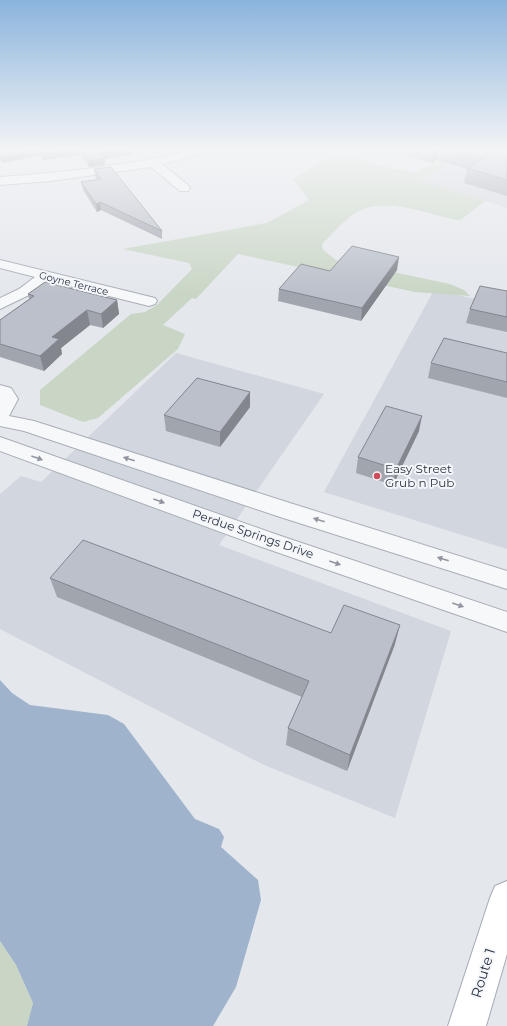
<svg xmlns="http://www.w3.org/2000/svg" width="507" height="1026" font-family="Montserrat,sans-serif">
	<style>
		.built { fill: #d2d6de }
		.green { fill: #c9d6c5 }
		.water { fill: #9fb4cc }
		.lines { fill: none; stroke-linecap: round; stroke-linejoin: round }
		.minor-casing { stroke: #a9aeb7; stroke-width: 2 }
		.primary-casing { stroke: #a3abb8; stroke-width: 2 }
		.minor { fill: #f7f8fa; fill-rule: evenodd }
		.primary { fill: #fff; fill-rule: evenodd }
		.wall { fill: #a1a5ae }
		.shaded-wall { fill: #83868d }
		.building { fill: #bbc0ca; stroke: #83868d }
		.oneway { fill: #9196a0 }
		.poi-dot { fill: #d1495b; stroke: #f4f6f9; stroke-width: 1.5 }
		.labels { text-anchor: middle; stroke-width: 4; stroke-linejoin: round; paint-order: stroke }
		.far-street-label { font-size: 10px; fill: #2b3445; stroke: #f4f6f9 }
		.poi-label { font-size: 12px; fill: #2b3445; stroke: #f4f6f9; text-anchor: start }
		.street-label { font-size: 12px; fill: #2b3445; stroke: #f4f6f9 }
		.near-street-label { font-size: 14px; fill: #2b3445; stroke: #f4f6f9 }
	</style>
	<rect width="100%" height="100%" fill="#e4e7ec"/>
	<g class="built">
		<path d="M475,150H507V208L419,180Z"/>
		<path d="M434,290L507,306V549L324,492Z"/>
		<path d="M176,353L324,394L219,545L451,631L395,818L264,765L0,629V494L21,476L41,482Z"/>
	</g>
	<g class="green">
		<path d="M342,150H374L364,156L365,162L414,173L421,170L455,150H475L419,180L485,201L462,219L457,220C425,214 381,193 351,216C341,224 331,235 322,244L323,250L336,260L450,284L464,290L470,296L415,292L238,254L196,299L192,298L163,325L185,334L178,349L98,418L83,422L40,405V390L131,314L145,312L158,304L192,269L189,263L123,249L267,223L309,200L293,179Z"/>
		<path d="M0,941L16,965L33,1003L27,1026H0Z"/>
	</g>
	<path class="water" d="M0,680L12,693L30,705L108,715L124,724L195,819L219,829L224,837L221,847L258,880L261,900L236,987L213,1026H27L33,1003L16,965L0,941Z"/>
	<g class="lines">
		<defs>
			<g id="minor">
				<path d="M191,150H210L208,152L162,164L188,185L190,188L188,191H180L151,167L51,181L0,185V177C64,172 129,166 191,150Z"/>
				<path d="M0,260L155,298L157,301L155,304L149,306L49,281L29,295L0,309V298L19,289L35,277L0,268Z"/>
				<path d="M0,385L11,388L18,399L9,416L34,421L293,504L507,571V589L277,516L24,431L0,426Z"/>
				<path d="M0,437L275,534L507,612V632L259,546L0,451Z"/>
			</g>
			<path id="primary" d="M507,881V954L486,1026H448L490,898L495,886Z"/>
		</defs>
		<use href="#minor" class="minor-casing"/>
		<use href="#primary" class="primary-casing"/>
		<use href="#minor" class="minor"/>
		<use href="#primary" class="primary"/>
	</g>
	<g class="wall">
		<path d="M3,150H134V154L105,159V165L89,167L81,155L43,160L42,155L2,163L0,158V151Z"/>
		<path d="M407,150H507V196L464,183L467,169L436,160L432,163L406,156Z"/>
		<path d="M94,169L162,231V239L101,210L97,212L83,190L81,182L97,180L95,176Z"/>
		<path d="M397,270L361,321L278,301L279,289Z"/>
		<path d="M507,291V332L466,323L470,309Z"/>
		<path d="M28,294L117,300L119,314L103,328L90,325L61,348L62,354L44,371L0,357V320L29,299Z"/>
		<path d="M507,353V398L428,378L431,363Z"/>
		<path d="M250,392V407L220,447L166,431L164,415Z"/>
		<path d="M419,431L393,485L356,473L358,457Z"/>
		<path d="M50,578L331,633L395,644L347,771L286,745L288,728L302,697L57,597Z"/>
	</g>
	<g class="shaded-wall">
		<path d="M37,150H80L81,155L43,160L42,155L2,163L0,157Z"/>
		<path d="M119,150H134V154L105,159V165L89,167L88,161L100,153Z"/>
		<path d="M434,150H438L436,160L432,163Z"/>
		<path d="M100,202L101,210L97,212L96,204Z"/>
		<path d="M399,257L397,270L361,321L362,308Z"/>
		<path d="M117,300L119,314L103,328L101,314Z"/>
		<path d="M87,310L90,325L61,348L62,354L44,371L40,356L52,337Z"/>
		<path d="M250,392V407L220,447V432Z"/>
		<path d="M422,416L419,431L393,485L396,469Z"/>
		<path d="M400,625L395,644L347,771L350,755Z"/>
	</g>
	<g class="building">
		<path d="M3,150H37L0,157V151Z"/>
		<path d="M45,150H71L42,154Z"/>
		<path d="M81,150H119L100,153L104,158L88,161Z"/>
		<path d="M451,150H507V180L467,168L484,159Z"/>
		<path d="M111,167L162,231L100,202L96,204L81,182L101,179L94,169Z"/>
		<path d="M352,246L399,257L362,308L279,289L301,264L330,271Z"/>
		<path d="M45,282L117,300L101,314L87,310L52,337L59,339L40,356L0,344V320L34,296L28,294Z"/>
		<path d="M480,286L507,291V317L470,309Z"/>
		<path d="M444,338L507,353V382L431,363Z"/>
		<path d="M197,378L250,392L220,432L164,415Z"/>
		<path d="M386,406L422,416L396,469L358,457Z"/>
		<path d="M83,540L331,633L344,605L400,625L350,755L288,728L309,681L50,578Z"/>
	</g>
	<defs><path id="oneway-solid" d="M-6-.8H1V-3.2L6.5 0L1 3.2V.8H-6Z"/></defs>
	<g class="oneway">
		<use href="#oneway-solid" transform="translate(37 458) rotate(20)"/>
		<use href="#oneway-solid" transform="translate(129 459) rotate(-162)"/>
		<use href="#oneway-solid" transform="translate(159 501) rotate(20)"/>
		<use href="#oneway-solid" transform="translate(319 520) rotate(-163)"/>
		<use href="#oneway-solid" transform="translate(443 559) rotate(-162)"/>
		<use href="#oneway-solid" transform="translate(335 563) rotate(19)"/>
		<use href="#oneway-solid" transform="translate(458 605) rotate(19)"/>
	</g>
	<linearGradient id="sky" x2="0" y2="1"><stop stop-color="#8bb4dd"/><stop offset="0.51" stop-color="#f3f4f6"/><stop offset="1" stop-color="#f3f4f6" stop-opacity="0"/></linearGradient>
	<rect width="507" height="293" fill="url(#sky)"/>
	<circle class="poi-dot" cx="377" cy="476" r="4"/>
	<g class="labels">
		<g class="far-street-label">
			<text transform="translate(74 283) rotate(14)" y="4">Goyne Terrace</text>
		</g>
		<g class="poi-label">
			<text x="385" y="473">Easy Street<tspan x="385" dy="14">Grub n Pub</tspan></text>
		</g>
		<g class="street-label">
			<text transform="translate(253 534) rotate(19)" y="4">Perdue Springs Drive</text>
		</g>
		<g class="near-street-label">
			<text transform="translate(483 973) rotate(-73)" y="5">Route 1</text>
		</g>
	</g>
</svg>
